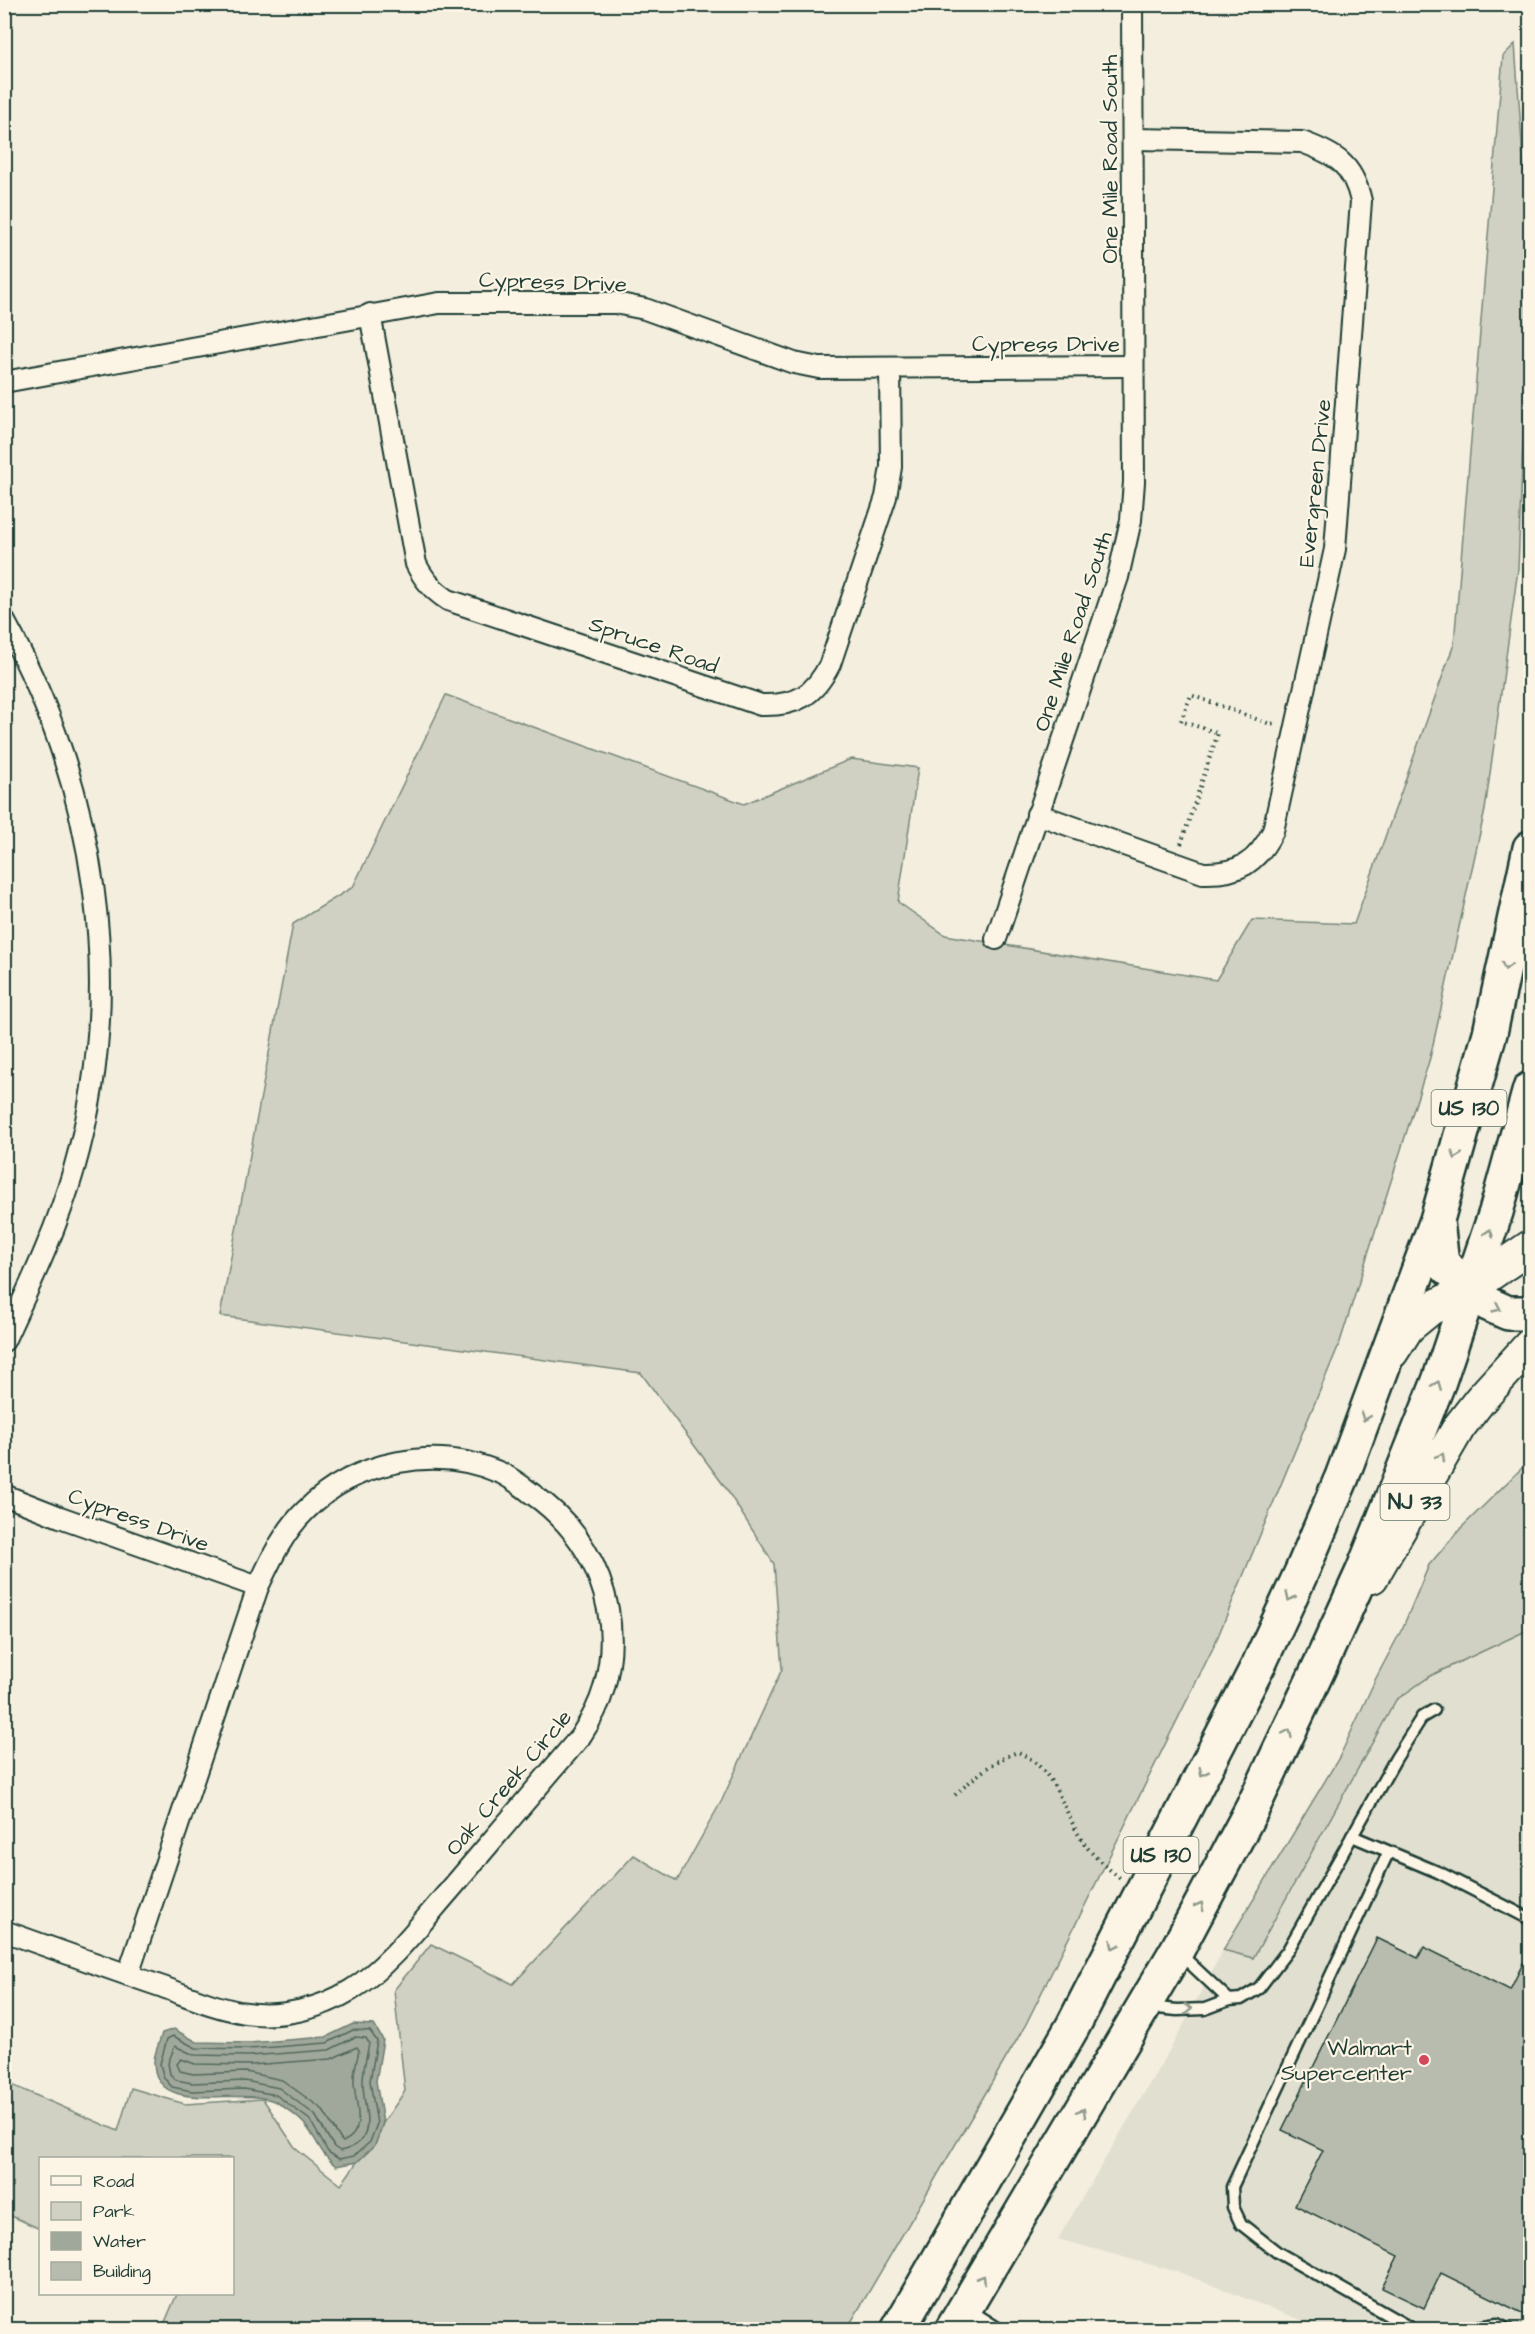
<svg xmlns="http://www.w3.org/2000/svg" width="1535" height="2334" font-family="'Architects Daughter',sans-serif">
	<style>
		.built { fill: #e1dfd0 }
		.green { fill: #d0d1c2; stroke: #78877b; stroke-width: 1.5 }
		.water { fill: #a0a89b; stroke: #6c7d72; stroke-width: 1.5 }
		.lines { fill: none; stroke-linecap: round; stroke-linejoin: round }
		.shore { stroke: #53685d; stroke-width: 1.5 }
		.building { fill: #b8bcae; stroke: #1f3d34; stroke-width: 1.5 }
		.service-casing { stroke: #1f3d34; stroke-width: 15 }
		.minor-casing { stroke: #1f3d34; stroke-width: 24 }
		.primary-casing { stroke: #1f3d34; stroke-width: 36 }
		.trunk-casing { stroke: #1f3d34; stroke-width: 38 }
		.path { stroke: #1f3d34; stroke-width: 4; stroke-dasharray: 1.5 4.5; stroke-linecap: butt }
		.service { stroke: #fcf5e5; stroke-width: 10 }
		.minor { stroke: #fcf5e5; stroke-width: 20 }
		.primary { stroke: #fcf5e5; stroke-width: 32 }
		.trunk { stroke: #fcf5e5; stroke-width: 33 }
		.oneway { stroke: #8e998c }
		.poi-dot { fill: #d1495b; stroke: #fcf5e5; stroke-width: 2 }
		.labels { text-anchor: middle; stroke-width: 4.5; stroke-linejoin: round; paint-order: stroke }
		.shield { fill: #fcf5e5; stroke: #617469; stroke-width: 1.5 }
		.shield-label { font-size: 21px; font-weight: bold; fill: #1f3d34 }
		.street-label { font-size: 22px; fill: #1f3d34; stroke: #fcf5e5 }
		.poi-label { font-size: 22px; fill: #1f3d34; stroke: #fcf5e5; text-anchor: end }
	</style>
	<rect width="100%" height="100%" fill="#f3eede"/>
	<filter id="ink" filterUnits="userSpaceOnUse"><feTurbulence type="fractalNoise" baseFrequency=".0167" numOctaves="2"/><feDisplacementMap in="SourceGraphic" scale="12" xChannelSelector="R" yChannelSelector="G"/><feConvolveMatrix kernelMatrix="1 2 1 2 8 2 1 2 1" color-interpolation-filters="sRGB"/></filter>
	<g filter="url(#ink)">
		<path class="built" d="M1530,1629V2329H1324L1181,2273L1058,2239L1176,2039L1223,1950L1253,1957L1396,1700L1432,1675Z"/>
		<g class="green">
			<path d="M1515,44L1530,259L1518,569L1485,810L1430,1058L1340,1342L1214,1646L1025,2026L847,2329H162L177,2294H232V2158H40V2229L5,2213V2082L118,2131L131,2088L185,2104L263,2099L296,2149L341,2185L357,2162L375,2145L383,2123L405,2091L394,1990L431,1944L513,1984L634,1855L677,1881L722,1800L782,1669L774,1564L725,1487L641,1373L220,1316L293,924L353,887L446,695L744,804L851,759L918,768L898,902L945,935L1216,980L1252,920L1354,924L1454,644L1503,56Z"/>
			<path d="M1530,1460V1629L1432,1675L1396,1700L1253,1958L1223,1950L1340,1756L1376,1678L1403,1627L1429,1565L1461,1528Z"/>
		</g>
		<path class="water" d="M353,2024L374,2025L383,2040L376,2081L383,2123L375,2145L357,2162L336,2166C320,2154 318,2141 306,2126C302,2120 281,2104 274,2101C239,2086 157,2117 154,2064C153,2055 160,2042 162,2033L174,2029L197,2042L249,2043L326,2037Z"/>
		<g class="lines">
			<g class="shore">
				<path d="M353,2030L370,2031L377,2041L370,2081L377,2124L370,2142L354,2156L339,2159L328,2152L310,2120L276,2095L244,2089L192,2091L172,2087L164,2078L160,2064L167,2039L173,2036L196,2048L249,2049L327,2043Z"/>
				<path d="M355,2037L366,2038L369,2043C367,2055 363,2068 363,2081C362,2109 382,2142 340,2151L334,2147L315,2115L279,2088L245,2081L192,2083L176,2080L170,2074L168,2063L175,2046L194,2055L249,2056L329,2050Z"/>
				<path d="M357,2047L359,2050C357,2061 353,2072 354,2083C355,2104 368,2131 343,2142L341,2140L322,2109L282,2080L246,2072L193,2074L180,2071L177,2064L181,2059L195,2064L251,2065L331,2059Z"/>
			</g>
		</g>
		<path class="building" d="M1377,1938L1418,1958L1424,1947L1510,1990L1523,1963L1530,1967V2317L1441,2273L1424,2308L1382,2288L1398,2256L1295,2205L1323,2150L1282,2130Z"/>
		<g class="lines">
			<defs>
				<g id="service">
					<path d="M1352,1836L1440,1873L1530,1919"/>
					<path d="M1388,1853L1232,2187L1233,2207L1241,2224L1277,2252L1414,2330"/>
					<path d="M1179,1953L1229,2000"/>
					<path d="M1148,2007L1177,2010L1205,2009L1229,2000L1241,1999L1259,1988L1288,1950L1396,1758L1422,1717L1434,1710"/>
					<path d="M968,2309L1001,2330"/>
					<path d="M1459,2330L1497,2324L1509,2330"/>
				</g>
				<g id="minor">
					<path d="M370,314L416,564C424,580 433,590 448,600L761,705C796,706 814,696 830,664L886,497L891,467L890,368"/>
					<path d="M4,382L439,303H615L645,309L794,363L819,368L1133,366"/>
					<path d="M4,620C96,786 127,985 74,1169C57,1229 30,1285 4,1341"/>
					<path d="M1037,814L1203,873C1239,874 1257,863 1273,831L1335,549L1361,201C1353,164 1335,154 1302,142L1133,139"/>
					<path d="M996,939L1118,577L1131,520L1134,482L1132,4"/>
					<path d="M4,1495L60,1517L258,1587"/>
					<path d="M4,1931C57,1950 110,1969 163,1987C190,1997 218,2009 246,2013C282,2018 320,2009 351,1990C387,1968 422,1922 450,1890C493,1839 537,1788 580,1737C590,1722 599,1706 604,1688C625,1613 595,1537 531,1493C522,1486 511,1478 501,1473C436,1444 355,1461 306,1510C284,1531 271,1559 258,1587L128,1975"/>
				</g>
				<g id="primary">
					<path d="M1392,1352L1408,1327L1430,1309L1470,1288L1530,1247"/>
					<path d="M1372,1577L1459,1427L1480,1400L1530,1345"/>
				</g>
				<g id="trunk">
					<path d="M1437,1222L1442,1263L1488,1304L1508,1313H1530"/>
					<path d="M898,2330L1073,2026L1259,1664L1302,1571L1342,1477L1437,1220L1490,1033L1530,848"/>
					<path d="M952,2330L1177,1950L1253,1807L1317,1672L1363,1571L1439,1381L1496,1212L1530,1089"/>
				</g>
			</defs>
			<use href="#service" class="service-casing"/>
			<use href="#minor" class="minor-casing"/>
			<use href="#primary" class="primary-casing"/>
			<use href="#trunk" class="trunk-casing"/>
			<g class="path">
				<path d="M1181,844L1218,733L1181,721L1191,695L1270,724L1277,723"/>
				<path d="M955,1795C975,1777 992,1761 1018,1752C1061,1771 1062,1818 1090,1851C1099,1861 1111,1871 1121,1879"/>
			</g>
			<use href="#service" class="service"/>
			<use href="#minor" class="minor"/>
			<use href="#primary" class="primary"/>
			<use href="#trunk" class="trunk"/>
		</g>
		<defs><path id="oneway-chevron" d="M-2-3.5L2.5 0L-2 3.5" fill="none" stroke-width="1.6" stroke-linecap="round" stroke-linejoin="round" transform="scale(1.5)"/></defs>
		<g class="oneway">
			<use href="#oneway-chevron" transform="translate(1506 966) rotate(103)"/>
			<use href="#oneway-chevron" transform="translate(1456 1155) rotate(106)"/>
			<use href="#oneway-chevron" transform="translate(1489 1233) rotate(-72)"/>
			<use href="#oneway-chevron" transform="translate(1497 1308) rotate(25)"/>
			<use href="#oneway-chevron" transform="translate(1437 1385) rotate(-68)"/>
			<use href="#oneway-chevron" transform="translate(1365 1417) rotate(110)"/>
			<use href="#oneway-chevron" transform="translate(1441 1457) rotate(-60)"/>
			<use href="#oneway-chevron" transform="translate(1290 1597) rotate(115)"/>
			<use href="#oneway-chevron" transform="translate(1288 1733) rotate(-65)"/>
			<use href="#oneway-chevron" transform="translate(1203 1772) rotate(117)"/>
			<use href="#oneway-chevron" transform="translate(1200 1906) rotate(-62)"/>
			<use href="#oneway-chevron" transform="translate(1114 1945) rotate(117)"/>
			<use href="#oneway-chevron" transform="translate(1188 2009) rotate(-1)"/>
			<use href="#oneway-chevron" transform="translate(1082 2112) rotate(-59)"/>
			<use href="#oneway-chevron" transform="translate(982 2279) rotate(-59)"/>
		</g>
	</g>
	<circle class="poi-dot" cx="1424" cy="2060" r="6"/>
	<g class="labels">
		<g class="shield">
			<rect x="1431.5" y="1090" width="75" height="36" rx="4.5"/>
			<rect x="1380.5" y="1484" width="69" height="36" rx="4.5"/>
			<rect x="1123.5" y="1837" width="75" height="36" rx="4.5"/>
		</g>
		<g class="shield-label">
			<text x="1469" y="1115">US 130</text>
			<text x="1415" y="1509">NJ 33</text>
			<text x="1161" y="1862">US 130</text>
		</g>
		<g class="street-label">
			<text transform="translate(1109 159) rotate(-90)" y="8">One Mile Road South</text>
			<text transform="translate(553 281) rotate(2)" y="8">Cypress Drive</text>
			<text x="1046" y="351">Cypress Drive</text>
			<text transform="translate(1314 483) rotate(-84)" y="8">Evergreen Drive</text>
			<text transform="translate(1072 631) rotate(-72)" y="8">One Mile Road South</text>
			<text transform="translate(654 644) rotate(19)" y="8">Spruce Road</text>
			<text transform="translate(139 1519) rotate(20)" y="8">Cypress Drive</text>
			<text transform="translate(508 1782) rotate(-50)" y="8">Oak Creek Circle</text>
		</g>
		<g class="poi-label">
			<text x="1412" y="2055">Walmart<tspan x="1412" dy="25">Supercenter</tspan></text>
		</g>
	</g>
	<rect width="1535" height="2334" fill="none" stroke="#fcf5e5" stroke-width="24"/>
	<rect x="12" y="12" width="1511" height="2310" fill="none" stroke="#1f3d34" stroke-width="2" filter="url(#ink)"/>
	<rect x="39" y="2157" width="195" height="138" fill="#fcf5e5" stroke="#a4ab9e" stroke-width="1.5"/>
	<rect x="51" y="2176" width="30" height="9" fill="#fcf5e5" stroke="#a4ab9e" stroke-width="1.5"/>
	<text x="93" y="2187" font-size="18" fill="#1f3d34">Road</text>
	<rect x="51" y="2202" width="30" height="18" fill="#d0d1c2" stroke="#a4ab9e" stroke-width="1.5"/>
	<text x="93" y="2217" font-size="18" fill="#1f3d34">Park</text>
	<rect x="51" y="2232" width="30" height="18" fill="#a0a89b" stroke="#a4ab9e" stroke-width="1.5"/>
	<text x="93" y="2247" font-size="18" fill="#1f3d34">Water</text>
	<rect x="51" y="2262" width="30" height="18" fill="#b8bcae" stroke="#a4ab9e" stroke-width="1.5"/>
	<text x="93" y="2277" font-size="18" fill="#1f3d34">Building</text>
</svg>
